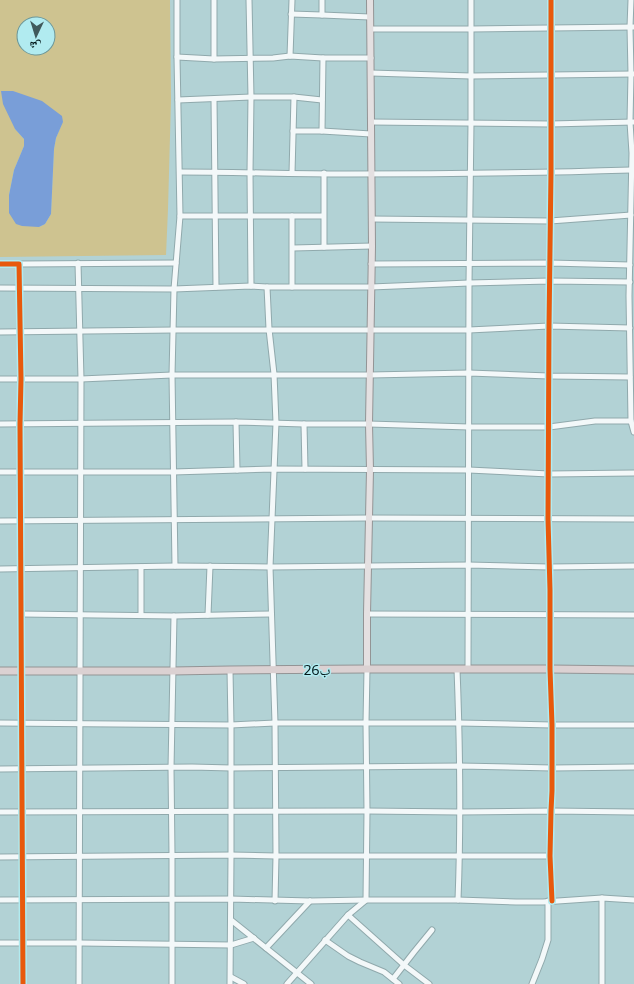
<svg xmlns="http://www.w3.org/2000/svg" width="634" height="984" font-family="Bitter,'Noto Naskh Arabic',serif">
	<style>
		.green { fill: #cec390; fill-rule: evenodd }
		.water { fill: #799ed8 }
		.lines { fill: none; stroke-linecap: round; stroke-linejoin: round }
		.minor-casing { stroke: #90a9ac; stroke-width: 7 }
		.major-casing { stroke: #939495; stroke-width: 8 }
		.highway-casing { stroke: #939495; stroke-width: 9 }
		.minor { stroke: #f3f8f9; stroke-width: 5 }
		.major { stroke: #e4e0e1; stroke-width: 6 }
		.highway { stroke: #dbd1d2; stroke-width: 7 }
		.cycleway-casing { stroke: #b1ebf0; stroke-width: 8 }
		.cycleway { stroke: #e8590c; stroke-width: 5 }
		.labels { text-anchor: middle; stroke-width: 3; stroke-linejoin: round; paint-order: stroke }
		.street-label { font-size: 14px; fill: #02181a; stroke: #b1ebf0 }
	</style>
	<rect width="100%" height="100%" fill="#b2d2d5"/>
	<path class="green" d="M0,0H170L171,100L168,209L166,255L0,257ZM24,24H48V48H24ZM63,121L56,138L54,149L51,214L45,224L39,227L9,195L14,170L24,146V139L15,129Z"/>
	<path class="water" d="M1,91H13L42,101L62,116L63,122L56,138L54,149L51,214L45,224L39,227L22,226L16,224L9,213V195L14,170L24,146V139L15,129L3,104Z"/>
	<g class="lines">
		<defs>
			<g id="minor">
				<path d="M214,0V59"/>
				<path d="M249,0L251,97L250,172L251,286"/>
				<path d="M322,0V15"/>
				<path d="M551,0V172L549,326L548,519L550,590V669L552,725V791L551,811L550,856L552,901"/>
				<path d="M631,0L630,27L631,74L630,122L632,153L629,296L631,421L634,432"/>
				<path d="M291,14L322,15L370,17"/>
				<path d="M371,29H471L634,27"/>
				<path d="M290,56L292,0"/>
				<path d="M177,57L214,59L273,58L290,56L323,58H371"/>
				<path d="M371,73L471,76L633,74"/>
				<path d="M214,99L216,287"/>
				<path d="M178,100L251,97H294L322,100"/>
				<path d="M371,122L550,124L634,122"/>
				<path d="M293,131H322L371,134"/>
				<path d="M322,131L323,58"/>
				<path d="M180,172C235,172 291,174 346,174C441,174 537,173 631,170"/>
				<path d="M292,173L294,97"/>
				<path d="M324,173V247"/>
				<path d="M180,216H323"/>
				<path d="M292,216V287"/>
				<path d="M372,219L550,221L631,215"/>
				<path d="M293,248L372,246"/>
				<path d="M78,263L81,379L79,984"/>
				<path d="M0,264H19L21,379L20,424L23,984"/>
				<path d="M19,264L176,263"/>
				<path d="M371,264L550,263L630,265"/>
				<path d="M267,287L269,329L274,374L276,423L270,567L275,723L276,856L275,901"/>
				<path d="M0,288L174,289L251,286L267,287H371L469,283L550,281L630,282"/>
				<path d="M0,332L174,330H469L549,326L630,328"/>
				<path d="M0,379H81L172,375H370L469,373L549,376L630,377"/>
				<path d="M236,422L237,470"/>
				<path d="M0,424L236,422L304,424H369L469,427H549L595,421H631"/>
				<path d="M304,424L305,469"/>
				<path d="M0,472H173L274,469L469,470L549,474L634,473"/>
				<path d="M0,521L368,518L634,519"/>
				<path d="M175,566L172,375L174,289L180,216L177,57V0"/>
				<path d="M141,567V615"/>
				<path d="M0,569L175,566L270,567L468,565L549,567L634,566"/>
				<path d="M21,614L174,616L271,614"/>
				<path d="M367,614L634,615"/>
				<path d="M208,615L210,566"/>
				<path d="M457,669C460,746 461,823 458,900"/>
				<path d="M468,669L469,283L471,123V0"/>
				<path d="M230,670L231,725V855L230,984"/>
				<path d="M0,723L231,725L275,723H459L552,725H634"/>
				<path d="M0,769L192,767L231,768L460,766L552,768L634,767"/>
				<path d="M0,812L367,811L459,812L551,811L634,812"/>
				<path d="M0,857L231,855L276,856H550"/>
				<path d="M602,898V984"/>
				<path d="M0,900L231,899L310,901L366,900H458L516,902H543L602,898L634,900"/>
				<path d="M348,915L404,965L429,984"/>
				<path d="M231,920L311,984"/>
				<path d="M325,940L348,956L360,962L384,972L399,984"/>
				<path d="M0,943H80L231,945L254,938"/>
				<path d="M266,948L310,901"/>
				<path d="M231,977L244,984"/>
				<path d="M393,979L414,952L432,930"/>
				<path d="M172,984V855L171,768L174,616"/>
				<path d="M287,984L348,915L366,900L367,811L366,723L367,669"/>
				<path d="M532,984L542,959L548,940V901"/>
			</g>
			<path id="major" d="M367,669V614L370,470L369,424L372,246L370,0"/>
			<path id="highway" d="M0,671H172L230,670L367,669H550L634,670"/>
		</defs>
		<use href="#minor" class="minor-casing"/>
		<use href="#major" class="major-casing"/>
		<use href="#highway" class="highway-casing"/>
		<use href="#minor" class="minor"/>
		<use href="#major" class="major"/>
		<use href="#highway" class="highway"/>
		<defs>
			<g id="cycleway">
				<path d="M551,0V172L549,326L548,519L550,590V669L552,725V791L551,811L550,856L552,901"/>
				<path d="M0,264H19L21,379L20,424L23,984"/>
			</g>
		</defs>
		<use href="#cycleway" class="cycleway-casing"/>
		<use href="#cycleway" class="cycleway"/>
	</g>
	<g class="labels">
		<g class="street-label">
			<text x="317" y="675">26ب</text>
		</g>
	</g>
	<g transform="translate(36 36) rotate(184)"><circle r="19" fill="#b1ebf0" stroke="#6b979a"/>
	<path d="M0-3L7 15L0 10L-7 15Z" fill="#40595b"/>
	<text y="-6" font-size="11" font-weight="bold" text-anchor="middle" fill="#02181a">ش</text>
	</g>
</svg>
